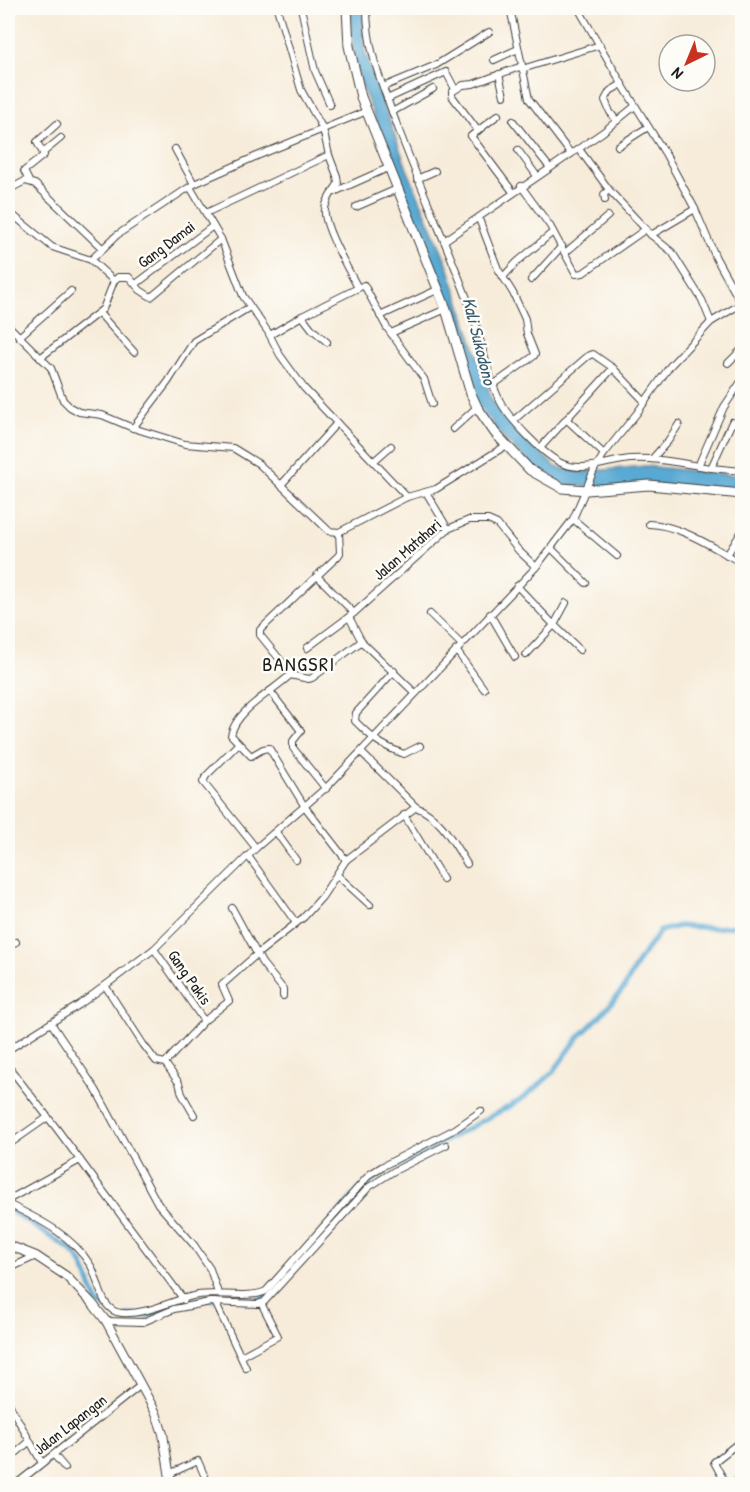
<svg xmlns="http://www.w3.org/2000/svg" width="750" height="1492" font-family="'Patrick Hand',sans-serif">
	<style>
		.water { fill: #59a9d3; stroke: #3a6278; stroke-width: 1.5 }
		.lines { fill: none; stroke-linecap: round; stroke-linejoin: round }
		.canal { stroke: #59a9d3; stroke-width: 5 }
		.river { stroke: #59a9d3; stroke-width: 9 }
		.minor-casing { stroke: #3d3b38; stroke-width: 8 }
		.tertiary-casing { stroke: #3d3b38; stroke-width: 10 }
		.secondary-casing { stroke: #3d3b38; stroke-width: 11 }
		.minor { stroke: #fff; stroke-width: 6 }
		.tertiary { stroke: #fff; stroke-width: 8 }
		.secondary { stroke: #fff; stroke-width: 9 }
		.labels { text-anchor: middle; stroke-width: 5; stroke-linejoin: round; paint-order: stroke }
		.street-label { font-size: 16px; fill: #1c1c1c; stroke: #fdfcf7 }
		.water-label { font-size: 18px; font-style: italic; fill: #375b6e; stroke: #fdfcf7 }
		.quarter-label { font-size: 20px; letter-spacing: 1.5px; fill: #1c1c1c; stroke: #fdfcf7 }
	</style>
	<rect width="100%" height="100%" fill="#fdfcf7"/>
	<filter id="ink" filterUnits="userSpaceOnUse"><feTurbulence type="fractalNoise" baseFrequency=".0167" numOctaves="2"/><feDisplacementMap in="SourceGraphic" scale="12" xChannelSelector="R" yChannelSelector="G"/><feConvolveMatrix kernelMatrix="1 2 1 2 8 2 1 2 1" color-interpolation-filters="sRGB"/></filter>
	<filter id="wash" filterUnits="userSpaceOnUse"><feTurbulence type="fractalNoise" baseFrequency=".008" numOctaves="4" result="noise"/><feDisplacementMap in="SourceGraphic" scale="24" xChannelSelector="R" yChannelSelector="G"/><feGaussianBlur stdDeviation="1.35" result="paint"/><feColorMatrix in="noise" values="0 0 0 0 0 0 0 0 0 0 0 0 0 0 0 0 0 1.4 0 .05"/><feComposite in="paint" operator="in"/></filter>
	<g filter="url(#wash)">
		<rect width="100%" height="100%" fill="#f7ecda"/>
		<path class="water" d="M351,8H363L365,53L407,169L447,263L492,400L526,440L556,467L582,472L645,466L742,476V491L566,486L535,470L497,431L474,391L461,335L357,74L351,37Z"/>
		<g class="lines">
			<g class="canal">
				<path d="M8,1209L71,1250L82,1263L97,1302L109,1309"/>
				<path d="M280,1281L360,1189L392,1167L419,1155L519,1101L538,1086L553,1072L578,1038L601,1015L624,988L639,960L660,931L679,926L713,928L735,926L742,924"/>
				<path d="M246,1302L262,1298L272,1290"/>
				<path d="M190,1304L205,1298L216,1300"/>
				<path d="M128,1315L147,1316L163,1311"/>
			</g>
			<path class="river" d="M475,390L476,395L490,416"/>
		</g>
	</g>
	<g filter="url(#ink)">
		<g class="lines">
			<defs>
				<g id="minor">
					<path d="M277,8L301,90L323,129L329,155L337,176L338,184C333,192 326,199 325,209C322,225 350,272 358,288"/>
					<path d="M301,8L315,71L330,105"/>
					<path d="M367,8C367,52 382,84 397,125C419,185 446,242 468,301C481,333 485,372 500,401C509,419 541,452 559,462C581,474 608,461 630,459C657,457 684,464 711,468C721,469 732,470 742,471"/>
					<path d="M510,8L529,99L571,154"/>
					<path d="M578,8L622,84L666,155L695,209L716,258L742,305"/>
					<path d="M399,10L404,8"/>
					<path d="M494,60L518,49"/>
					<path d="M522,69L600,45"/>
					<path d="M499,74L504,96"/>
					<path d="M383,87L436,65L489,32"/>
					<path d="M387,99L446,72L455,89"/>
					<path d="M392,112L433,89"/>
					<path d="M498,115L471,136L513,192"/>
					<path d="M513,121L550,168"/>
					<path d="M617,121L610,112L605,100L610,91L622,84"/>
					<path d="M478,131L452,96V92L463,85L473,84L522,66"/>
					<path d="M618,146L648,127"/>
					<path d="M175,149L194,184"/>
					<path d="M579,149L610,191L651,235L672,252L702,300L711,322"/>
					<path d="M518,150L537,176"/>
					<path d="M44,152L61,138"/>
					<path d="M417,179L435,171"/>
					<path d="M29,181L24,171L44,155L37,142L57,124"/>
					<path d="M521,186L550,226L576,274L583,273L646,229"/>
					<path d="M190,187L221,239L243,296L268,332L280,355L304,388L407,497"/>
					<path d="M8,190L25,181L35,184L103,249"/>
					<path d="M334,192L388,168"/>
					<path d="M605,200L604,194L609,190"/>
					<path d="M356,207L397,189"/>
					<path d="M8,211L52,247L91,260L114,281"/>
					<path d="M206,213L329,155"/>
					<path d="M479,219L498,269L513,293L525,319L527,334L535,354L534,356L493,385"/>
					<path d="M651,235L695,209"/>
					<path d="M444,241L603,132L635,106"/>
					<path d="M565,253L608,216"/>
					<path d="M91,260L117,235L194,184L257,156L367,111"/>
					<path d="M503,277L517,262L553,232"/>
					<path d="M531,280L562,246"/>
					<path d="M136,284L213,226"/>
					<path d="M99,313L134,352"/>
					<path d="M302,316L312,329L327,342"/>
					<path d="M380,316L437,290"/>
					<path d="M8,325L51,368L63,400L70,407L79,412L102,415L133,428L185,444L233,448L259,464L329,531L339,532L407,497L436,489L507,445"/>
					<path d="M391,333L446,309"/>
					<path d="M270,335L302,316L364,285L387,328L424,379L432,404"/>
					<path d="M19,337L71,291"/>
					<path d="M40,358L103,309L114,281L118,277H129L140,290L151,297L221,239"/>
					<path d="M728,363L742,349"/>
					<path d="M566,419L604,454"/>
					<path d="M514,420L588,356L593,354L613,368L645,402"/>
					<path d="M133,428L168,382L194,341L250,307"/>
					<path d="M453,429L477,407"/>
					<path d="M541,447L613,368"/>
					<path d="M652,459L668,441L679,424"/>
					<path d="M374,461L391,446"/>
					<path d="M698,466L724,407L742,380"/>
					<path d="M711,468L732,422L742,427"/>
					<path d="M281,485L337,423"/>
					<path d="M426,492L448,529"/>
					<path d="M573,519L617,556"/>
					<path d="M649,524C681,525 715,549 742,563"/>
					<path d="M339,532L340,553L338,556L260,630V635L290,672V675C272,692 236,710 231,735L251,756L263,749L269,748L305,807L346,860"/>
					<path d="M551,548L586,583"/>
					<path d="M727,555L742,531"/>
					<path d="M317,576L354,613"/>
					<path d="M517,586L554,625L580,650"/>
					<path d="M430,614L461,644"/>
					<path d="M490,614L515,657"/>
					<path d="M349,617L362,642L415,693"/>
					<path d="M307,648L354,613L448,529L469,520H488L497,524L519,551L536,567"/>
					<path d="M456,650L484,689"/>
					<path d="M526,655L554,625L566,603"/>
					<path d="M394,671L356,713L355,721C373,739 380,745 404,754L420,746"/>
					<path d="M290,675L309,679L312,678L362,641"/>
					<path d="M270,691L301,731L293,741V748L326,789"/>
					<path d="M238,744L206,776L203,782L256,848"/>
					<path d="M416,807C441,817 453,842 467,864"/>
					<path d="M404,815L443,879"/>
					<path d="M276,832L296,860"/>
					<path d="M248,856L296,923"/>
					<path d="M337,875L370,905"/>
					<path d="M232,908L262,963L283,989V996"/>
					<path d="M8,946L16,942"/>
					<path d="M154,949L204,1021"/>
					<path d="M106,987L143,1044L156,1061L165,1063L179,1083L182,1094L194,1115"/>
					<path d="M51,1023L96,1090L158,1204L194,1245L210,1269L218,1293"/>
					<path d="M8,1050L79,1005L154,949L256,848L329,785L536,567L573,519L594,470L604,454L637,413L670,366L711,322L741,304"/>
					<path d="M165,1063L204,1021L229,1001L222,985L256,955L304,917L322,897L346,860L416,807L361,752"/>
					<path d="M8,1066L57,1129L184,1300"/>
					<path d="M8,1145L48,1117"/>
					<path d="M8,1200L80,1160"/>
					<path d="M8,1204C39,1219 72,1235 91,1266C100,1281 100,1312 122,1313C148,1315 173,1299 198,1295C218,1292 251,1299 266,1291L370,1174L383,1166L455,1129L481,1111"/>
					<path d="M8,1269L36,1256"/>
					<path d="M215,1302L246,1368"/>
					<path d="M106,1321L143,1322L174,1309L210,1302L258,1304L264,1302L369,1187L394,1171L446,1145"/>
					<path d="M241,1356L278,1336L261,1303"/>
					<path d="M8,1402L42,1463"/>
					<path d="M742,1406L741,1408L742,1411"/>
					<path d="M15,1454L30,1441"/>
					<path d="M54,1455L65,1468"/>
					<path d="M169,1474L198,1461L208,1484"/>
					<path d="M16,1484L141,1385"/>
					<path d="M726,1484L714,1462L742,1440"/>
					<path d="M732,1484L742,1477"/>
				</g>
				<path id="tertiary" d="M8,1245L36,1256L66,1276L92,1303L106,1321L156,1413L163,1434L171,1484"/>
				<path id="secondary" d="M347,8L349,46L361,97L446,309L471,394L477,407L495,433L530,470L562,488L587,490L649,485L742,494"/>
			</defs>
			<use href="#minor" class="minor-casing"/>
			<use href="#tertiary" class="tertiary-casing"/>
			<use href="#secondary" class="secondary-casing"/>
			<use href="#minor" class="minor"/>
			<use href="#tertiary" class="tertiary"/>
			<use href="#secondary" class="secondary"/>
		</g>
	</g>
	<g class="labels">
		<g class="street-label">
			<text transform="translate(166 244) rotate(-37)" y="6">Gang Damai</text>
			<text transform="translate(407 549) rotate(-41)" y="6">Jalan Matahari</text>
			<text transform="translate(190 977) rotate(55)" y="6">Gang Pakis</text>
			<text transform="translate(70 1424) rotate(-38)" y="6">Jalan Lapangan</text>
		</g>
		<g class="water-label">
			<text transform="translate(479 341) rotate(76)" y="6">Kali Sukodono</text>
		</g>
		<g class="quarter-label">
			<text x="299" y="671">BANGSRI</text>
		</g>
	</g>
	<rect width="750" height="1492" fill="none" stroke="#fdfcf7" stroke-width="30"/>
	<g transform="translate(687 63) rotate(223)"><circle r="28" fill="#fdfcf7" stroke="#a3a29f" stroke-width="1.5"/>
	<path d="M0-4.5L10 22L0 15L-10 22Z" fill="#c8321e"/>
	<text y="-9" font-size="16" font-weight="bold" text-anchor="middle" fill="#1c1c1c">N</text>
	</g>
</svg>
